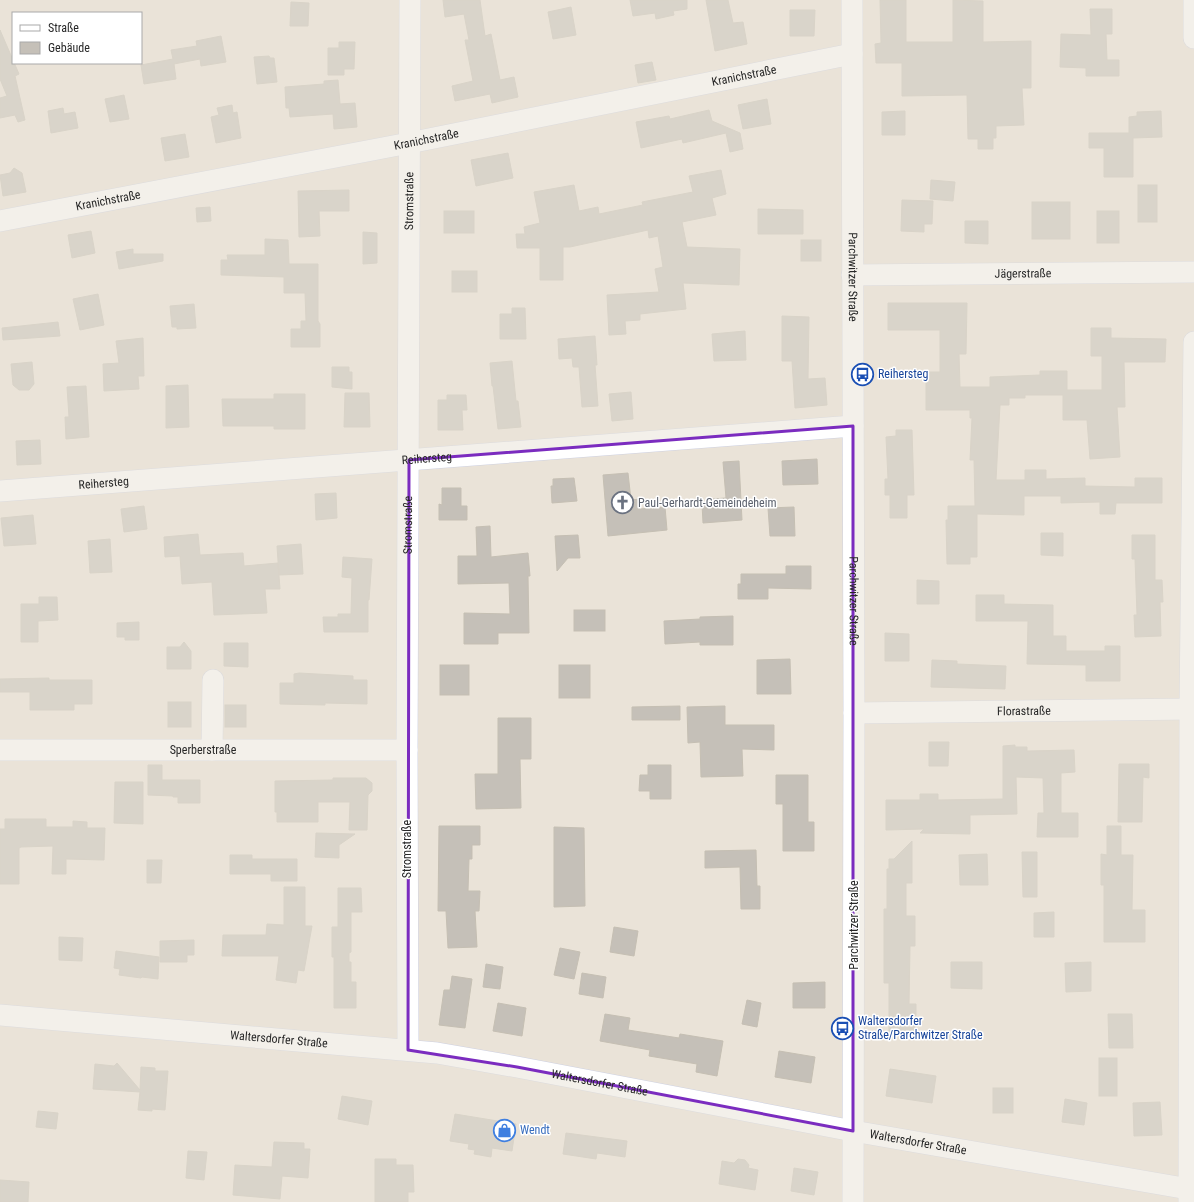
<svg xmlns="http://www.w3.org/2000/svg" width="1194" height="1202" font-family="'Roboto Condensed',sans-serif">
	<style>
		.building { fill: #c5c0b8; stroke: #c5bfb3 }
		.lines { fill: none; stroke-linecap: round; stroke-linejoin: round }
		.minor-casing { stroke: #ced1e1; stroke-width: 22 }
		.minor { stroke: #fff; stroke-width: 21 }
		.marked { fill: none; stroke: #7b2cbf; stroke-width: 3; stroke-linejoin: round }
		.labels { text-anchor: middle; stroke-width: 3; stroke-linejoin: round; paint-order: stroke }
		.street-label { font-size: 12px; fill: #272727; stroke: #fff }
		.transit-label { font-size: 12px; fill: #164399; stroke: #fff; text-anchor: start }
		.worship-label { font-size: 12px; fill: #5b616d; stroke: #fff; text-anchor: start }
		.shop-label { font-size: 12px; fill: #366cbe; stroke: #fff; text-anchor: start }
	</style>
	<rect width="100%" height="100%" fill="#eae3d8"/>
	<g class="building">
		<path d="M443,0H480L485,36L491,34L500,80L514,77L518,97L492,103L490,94L455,101L452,86L473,81L465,40H469L464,14L445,17Z"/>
		<path d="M630,0H687V9L673,11L674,15L656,19L655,13L633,16Z"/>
		<path d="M706,0H728L733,23L743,22L747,44L715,51Z"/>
		<path d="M880,0H906V42H953V0L983,1V42L1031,41V88H1022L1024,125L996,126V138H993V149H978V139H968L967,95L902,96V63H876L875,44L881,43Z"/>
		<path d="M291,2L309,3L308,26H290Z"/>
		<path d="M571,7L576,35L553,39L548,12Z"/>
		<path d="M1090,9H1112V34H1106L1107,60H1119V76H1086V68L1060,67L1061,34L1091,35Z"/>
		<path d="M790,10H815L814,36H790Z"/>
		<path d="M0,30L19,74L15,76L25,120L18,122L15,115L0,118V98L7,96L0,79Z"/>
		<path d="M221,36L226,62L201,66L200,59L174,64L176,79L144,84L141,65L173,59L171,50L197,46L196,41Z"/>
		<path d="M339,42H355L354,69H344V75H328V48H339Z"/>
		<path d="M269,56L270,58H274L277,82L257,84L254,57Z"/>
		<path d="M652,62L656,80L638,83L635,65Z"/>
		<path d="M338,80L340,104L355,103L357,127L334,129L333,114L290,117L289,108H286L285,87L324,84V81Z"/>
		<path d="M124,95L129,119L110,122L105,99Z"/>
		<path d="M767,99L771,124L743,129L738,105Z"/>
		<path d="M232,105L233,113L237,112L241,138L216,143L211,117L219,115L217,108Z"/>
		<path d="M63,108L64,114L75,112L78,128L51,133L48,111Z"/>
		<path d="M709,110L712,121L740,133L743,149L730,152L726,133L683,143L682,139L641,148L636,122L669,116L670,119Z"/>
		<path d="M905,111V135H882V112Z"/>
		<path d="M1161,111L1162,137L1133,138V177H1104V148H1089V133H1129V117L1137,116V112Z"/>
		<path d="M185,134L189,157L165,161L161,138Z"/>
		<path d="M508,153L513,178L476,186L471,160Z"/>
		<path d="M14,168L22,173L26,192L3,196L0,175L10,173Z"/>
		<path d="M721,170L726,194L712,198L716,215L682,222L687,247L740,249L739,285L683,283L686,309L640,314V320L625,321L626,334L609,335L607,295L659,292L655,269L663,267L658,236L649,238L648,230L570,247H563V280H540V248H517L516,234H525L524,227L540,223L534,192L574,185L579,211L598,207L599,214L643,205L642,202L693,192L689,176Z"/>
		<path d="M931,180L955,182L953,201L930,199Z"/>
		<rect x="1138" y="185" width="19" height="37"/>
		<path d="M349,190V211H319L320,236L299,237L298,191Z"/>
		<path d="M902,200L933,201L932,224H924V232L901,231Z"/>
		<rect x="1032" y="202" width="38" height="37"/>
		<path d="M210,207L211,221L197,222L196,208Z"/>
		<path d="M758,209L803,210V234H758Z"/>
		<rect x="444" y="211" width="30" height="22"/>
		<rect x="1097" y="211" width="22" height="32"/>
		<path d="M965,221H988V244L965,243Z"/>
		<path d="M91,231L95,253L72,258L68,235Z"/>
		<path d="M363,232L377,233V263L363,264Z"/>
		<path d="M265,239L288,240L289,264H318V321L320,324V347H291V329H301V321H306L305,293H284V277L221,275V260H228L227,255H265Z"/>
		<rect x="801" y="240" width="20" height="21"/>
		<path d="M133,249V254H163V261L119,269L116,252Z"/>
		<rect x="452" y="271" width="25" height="21"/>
		<path d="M98,294L104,325L80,330L73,299Z"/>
		<path d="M888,303H967L966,354H959L960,387H990V377L1040,375V371H1067V390H1102V356H1091V328H1111V338L1166,339L1165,362H1124L1125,407H1117L1120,457L1090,459L1087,420H1063V395H1025V398H1009V405H1000L996,480H1025V470H1046V479L1085,478V486L1135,487V478H1162V503H1116L1115,514H1100V502L1061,503V496H1024V515L977,514V557H970V564H947L946,520H948V506H975L974,460H970L972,418H970V410H926V372H940V330H888Z"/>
		<path d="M194,304L196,328L177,329V327H172L170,306Z"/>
		<path d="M512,308H525L526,339H500V314H512Z"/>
		<path d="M782,316L809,317L808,379L825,378L827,405L795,408L792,361H782Z"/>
		<path d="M58,322L60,336L3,340L2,328Z"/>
		<path d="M745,331L746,360L714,361L712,334Z"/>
		<path d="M595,336L597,365H595L598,406L582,407L579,367H573L572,358L559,359L558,339Z"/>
		<path d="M143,338L144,376H138L139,389L104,391L103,364L119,363L116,341Z"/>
		<path d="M512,361L516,401H518L521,427L498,429L493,386H492L490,363Z"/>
		<path d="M32,362L34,384L29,390H19L13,385L11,364Z"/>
		<path d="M332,367H349V372H352V389L332,387Z"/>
		<path d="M188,385L189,427L166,428V386Z"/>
		<path d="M86,386L89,437L66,439L65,417H69L67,387Z"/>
		<path d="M631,392L633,419L612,421L609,394Z"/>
		<path d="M345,393H369L370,427H344Z"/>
		<path d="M274,394H305V429H274V426H223L222,399H274Z"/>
		<path d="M447,395H466L467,410H462L463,430H438V400H447Z"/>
		<path d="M896,430H912L914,495H907V518H890V495H885V479H888L886,437L896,436Z"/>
		<path d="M40,440L41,464L17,465L16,441Z"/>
		<path d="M817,459L818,484L783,485L782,461Z"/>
		<path d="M739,461L742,520L703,523L702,504H712V499L726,498L723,462Z"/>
		<path d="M628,473L631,500L640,499V509L665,507L667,530L608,536L603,475Z"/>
		<path d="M574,478L577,501L552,503L551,486H553V479Z"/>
		<path d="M442,488H461V506H467V520H439V504L442,505Z"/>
		<path d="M336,493L337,518L316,520L315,494Z"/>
		<path d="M144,506L147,529L124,532L121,509Z"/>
		<path d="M794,507L795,536H770L768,508Z"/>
		<path d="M33,515L36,544L4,546L1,518Z"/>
		<path d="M490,526L491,557L528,553L530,576H528L529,633H498V644H464V613L510,614L509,583L458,584V556H477L476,527Z"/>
		<path d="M1041,533H1063V556L1041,555Z"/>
		<path d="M198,534L200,555L243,553L244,566L278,563L280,589H265L267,613L214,615L212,582L182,584L180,556L165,557L164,537Z"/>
		<path d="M578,535L580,558H568L557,571L555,536Z"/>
		<path d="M1132,535H1155V580H1162L1163,602H1160L1161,636L1135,637L1134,615H1137L1135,559H1132Z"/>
		<path d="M110,539L112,572L90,573L88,541Z"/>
		<path d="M301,544L303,574L279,575L277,546Z"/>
		<path d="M343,557L372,559L369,600H368V632H324L323,617H338V614H351L352,578L342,577Z"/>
		<path d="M786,566H811V589L768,588V599H738V584H741V574H786Z"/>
		<path d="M917,580L939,581V604H917Z"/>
		<path d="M976,595H1004V604L1053,605V636H1066V651H1105V646H1120V681H1086V665L1027,664L1028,621H976Z"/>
		<path d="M39,597H57L58,620L38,621V642H21V604H39Z"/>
		<rect x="574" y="610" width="31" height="21"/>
		<path d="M733,616V645H700V642L665,644L664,621L700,619V617Z"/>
		<path d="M139,622V640H125V637H117V623Z"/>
		<path d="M885,633L909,634V661H885Z"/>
		<path d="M184,642L191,651V669H167V647H180Z"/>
		<path d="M224,643H248V667L224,666Z"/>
		<path d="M790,659L791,694H757V660Z"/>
		<path d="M932,660L957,661V664L1006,666L1005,689L931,687Z"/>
		<rect x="440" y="665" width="29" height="30"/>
		<rect x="559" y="665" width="31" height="33"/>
		<path d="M299,673L353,676V680H367V704L325,703V705L280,704V683H294V674Z"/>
		<path d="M49,678V680H92V704H74V710H30V692H0V679Z"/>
		<rect x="168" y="702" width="23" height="25"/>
		<rect x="225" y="705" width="21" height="22"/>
		<path d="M680,706V720H632V707Z"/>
		<path d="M725,706V725H774V750L742,749L743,776L701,777L700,742L688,743L687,707Z"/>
		<path d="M498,718H531V759H520L521,808L476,809L475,774H498Z"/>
		<path d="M929,742H949L948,766H929Z"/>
		<path d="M1015,745V747H1027V751L1074,750L1075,772L1061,773V813H1078V837H1037L1038,813H1044L1043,778L1016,777L1017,814L970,815V834L920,833L924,829L886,830V800H920V794H938V800L1003,799V746Z"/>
		<path d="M1119,764H1149V778L1143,777L1142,822H1118Z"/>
		<path d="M148,765H162V780H200V803H178V797H173V796L148,795Z"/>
		<path d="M648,765H671V799H650V791H639L640,775H648Z"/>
		<path d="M776,775H808V822H814V851H783V804H776Z"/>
		<path d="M333,778H366L372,783V791L368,795L367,830H349L350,802H318V822H277V812H275V781L333,780Z"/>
		<path d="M115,782H143V824L114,823Z"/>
		<path d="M5,819H46V827H73V821L87,822V828H105L104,860L66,859V874H52L53,846L21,847L19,848V884H0V829H5Z"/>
		<path d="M439,826H480V845H472V859H469L468,891H480L479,911H475L477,947L448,948L446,911H438Z"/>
		<path d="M1107,826H1121V855H1133L1132,910H1145V942H1104V885H1101V854L1107,855Z"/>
		<path d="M554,827L584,828L585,906L554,907Z"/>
		<path d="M316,833L355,834L339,845V858L315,857Z"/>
		<path d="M912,841V883H906V916H915V946H910L909,1004H916V1034L889,1035V983H884V909H887V869H889V859H894Z"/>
		<path d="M756,850L757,886H760V909H741L740,867L705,868V851Z"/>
		<path d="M1022,852H1037V897H1023Z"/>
		<path d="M987,854L988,885H960L959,855Z"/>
		<path d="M230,855H252V859H297V881H271V874H230Z"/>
		<path d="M147,860H162L161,883H147Z"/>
		<path d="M284,887H305V926H312L304,971L298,970L296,983L276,980L279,956H222L223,935H266L267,924L284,925Z"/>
		<path d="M338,888H361L362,912H351V952L349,953V962H351V982H356V1008H334V957H332V927H338Z"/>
		<path d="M1054,912V937H1034V913Z"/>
		<path d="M614,927L638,931L634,956L610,952Z"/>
		<path d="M59,937L83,938L82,961L59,960Z"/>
		<path d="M194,940V955H187V962H160V941Z"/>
		<path d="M560,948L580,952L574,979L554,975Z"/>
		<path d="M116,951L159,957L158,979L142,977L141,978L119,975L120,969L114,968Z"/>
		<path d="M951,962H982V989L951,988Z"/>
		<path d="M1091,962V991L1066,992L1065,963Z"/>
		<path d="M486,964L503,967L500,989L483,987Z"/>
		<path d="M582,973L606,977L603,998L579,994Z"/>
		<path d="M452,976L472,979L465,1028L439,1025L444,990H450Z"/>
		<path d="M825,982V1008H793V983Z"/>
		<path d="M747,1000L761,1003L757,1027L742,1024Z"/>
		<path d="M498,1003L526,1008L522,1036L493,1031Z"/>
		<path d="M605,1014L630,1018L628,1030L679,1038L680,1034L723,1041L717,1076L696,1072L697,1064L649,1056L650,1050L600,1041Z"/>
		<path d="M1108,1014H1132L1133,1048H1109Z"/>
		<path d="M779,1051L815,1057L811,1083L775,1077Z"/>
		<rect x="1099" y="1058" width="18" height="38"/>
		<path d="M117,1063L140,1090L141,1067L155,1068V1071H168L165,1110L152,1109V1111L138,1110L140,1092L93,1089L95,1064L114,1066Z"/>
		<path d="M890,1069L936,1076L932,1103L886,1096Z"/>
		<rect x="993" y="1088" width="20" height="25"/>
		<path d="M342,1096L372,1101L368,1125L338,1119Z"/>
		<path d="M1065,1099L1087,1103L1084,1125L1062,1122Z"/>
		<path d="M1160,1102L1162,1135L1134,1136L1133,1103Z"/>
		<path d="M38,1111L58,1113L56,1129L36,1127Z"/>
		<path d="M455,1114L516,1124L512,1151L492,1148L491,1157L474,1154L475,1150L468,1149L469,1144L450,1141Z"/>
		<path d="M566,1133L627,1141L625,1157L597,1153L596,1159L563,1154Z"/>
		<path d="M274,1142L304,1143V1149H310L308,1178L282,1176L280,1199L233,1195L235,1165L272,1167Z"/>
		<path d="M188,1151L207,1152L204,1180L186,1178Z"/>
		<path d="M375,1159H396V1165H413L414,1192H408V1202H375Z"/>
		<path d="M738,1159L745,1160L749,1165L748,1168L758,1170L755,1190L719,1184L722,1161L734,1163Z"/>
		<path d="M794,1168L818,1172L814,1195L791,1191Z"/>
		<path d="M0,1180L29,1182L28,1202H0Z"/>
	</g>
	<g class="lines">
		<defs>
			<g id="minor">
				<path id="s1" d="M852,0L854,713L853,1202"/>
				<path d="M1194,0V38"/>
				<path id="s2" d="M0,221L409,143L852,54"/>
				<path id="s3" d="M852,275L1194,272"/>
				<path id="s4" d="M0,491L853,426"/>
				<path id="s5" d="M854,713L1194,709"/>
				<path id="s6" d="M0,750H407"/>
				<path d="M212,750L213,680"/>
				<path id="s7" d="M0,1015L437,1053L517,1067L853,1131L1194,1190"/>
				<path id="s8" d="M408,1050L407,750L410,0"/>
				<path d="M1189,1202L1190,709L1194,342"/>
			</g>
		</defs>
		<use href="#minor" class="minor-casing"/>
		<use href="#minor" class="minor"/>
	</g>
	<path d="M0 0H1194V1202H0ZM853,426V1131L517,1067L408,1050L409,460Z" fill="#eae3d8" fill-opacity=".55" fill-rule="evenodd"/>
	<path class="marked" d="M853,426V1131L517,1067L408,1050L409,460Z"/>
	<defs>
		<symbol id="bus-ring" viewBox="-11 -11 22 22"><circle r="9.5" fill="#fff" stroke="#1a4fb4" stroke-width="1.5"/><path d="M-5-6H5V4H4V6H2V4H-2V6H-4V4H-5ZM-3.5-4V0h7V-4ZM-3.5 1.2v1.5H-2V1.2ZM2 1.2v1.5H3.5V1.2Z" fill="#1a4fb4"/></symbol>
		<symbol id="church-ring" viewBox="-11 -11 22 22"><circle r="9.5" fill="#fff" stroke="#6b7280" stroke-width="1.5"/><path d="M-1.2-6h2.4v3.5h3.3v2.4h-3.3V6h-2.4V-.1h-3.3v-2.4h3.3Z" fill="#6b7280"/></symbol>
		<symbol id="shop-ring" viewBox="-11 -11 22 22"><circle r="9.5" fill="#fff" stroke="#3f7fe0" stroke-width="1.5"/><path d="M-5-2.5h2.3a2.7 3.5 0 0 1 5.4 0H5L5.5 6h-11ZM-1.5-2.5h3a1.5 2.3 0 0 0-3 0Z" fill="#3f7fe0"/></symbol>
	</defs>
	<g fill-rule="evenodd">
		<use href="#bus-ring" x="850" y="362" width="25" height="25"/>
		<use href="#church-ring" x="610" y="490" width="25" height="25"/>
		<use href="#bus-ring" x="830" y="1016" width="25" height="25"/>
		<use href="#shop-ring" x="492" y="1118" width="25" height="25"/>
	</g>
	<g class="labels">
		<g class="street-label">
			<text dy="4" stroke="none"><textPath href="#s2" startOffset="758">Kranichstraße</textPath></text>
			<text dy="4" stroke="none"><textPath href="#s2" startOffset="434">Kranichstraße</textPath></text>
			<text dy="4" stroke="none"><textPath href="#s2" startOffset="110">Kranichstraße</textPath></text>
			<text dy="4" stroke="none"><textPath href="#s8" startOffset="849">Stromstraße</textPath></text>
			<text dy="4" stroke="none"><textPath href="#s3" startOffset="171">Jägerstraße</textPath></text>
			<text dy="4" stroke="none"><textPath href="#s1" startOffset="277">Parchwitzer Straße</textPath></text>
			<text dy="4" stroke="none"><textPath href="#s4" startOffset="428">Reihersteg</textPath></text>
			<text dy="4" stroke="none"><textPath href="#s4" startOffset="104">Reihersteg</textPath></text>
			<text dy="4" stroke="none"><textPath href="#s8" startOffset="525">Stromstraße</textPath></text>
			<text dy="4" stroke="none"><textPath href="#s1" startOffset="601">Parchwitzer Straße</textPath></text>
			<text dy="4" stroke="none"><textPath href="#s5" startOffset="170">Florastraße</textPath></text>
			<text dy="4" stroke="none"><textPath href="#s6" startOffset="203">Sperberstraße</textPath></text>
			<text transform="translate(407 849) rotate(-90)" y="4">Stromstraße</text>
			<text transform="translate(854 925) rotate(-90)" y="4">Parchwitzer Straße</text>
			<text dy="4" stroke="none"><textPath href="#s7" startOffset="280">Waltersdorfer Straße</textPath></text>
			<text dy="4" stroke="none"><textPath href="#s7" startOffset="604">Waltersdorfer Straße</textPath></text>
			<text dy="4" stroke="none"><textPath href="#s7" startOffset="928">Waltersdorfer Straße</textPath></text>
		</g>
		<g class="transit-label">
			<text x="878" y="378">Reihersteg</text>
			<text x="858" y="1025">Waltersdorfer<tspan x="858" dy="14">Straße/Parchwitzer Straße</tspan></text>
		</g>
		<g class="worship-label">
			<text x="638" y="507">Paul-Gerhardt-Gemeindeheim</text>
		</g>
		<g class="shop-label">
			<text x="520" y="1134">Wendt</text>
		</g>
	</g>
	<rect x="12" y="12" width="130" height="52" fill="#ffffff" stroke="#a9a9a9"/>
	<rect x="20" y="25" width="20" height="6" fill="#ffffff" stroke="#a9a9a9"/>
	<text x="48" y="32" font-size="12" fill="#272727">Straße</text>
	<rect x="20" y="42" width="20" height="12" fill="#c5c0b8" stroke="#a9a9a9"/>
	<text x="48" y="52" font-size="12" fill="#272727">Gebäude</text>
</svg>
